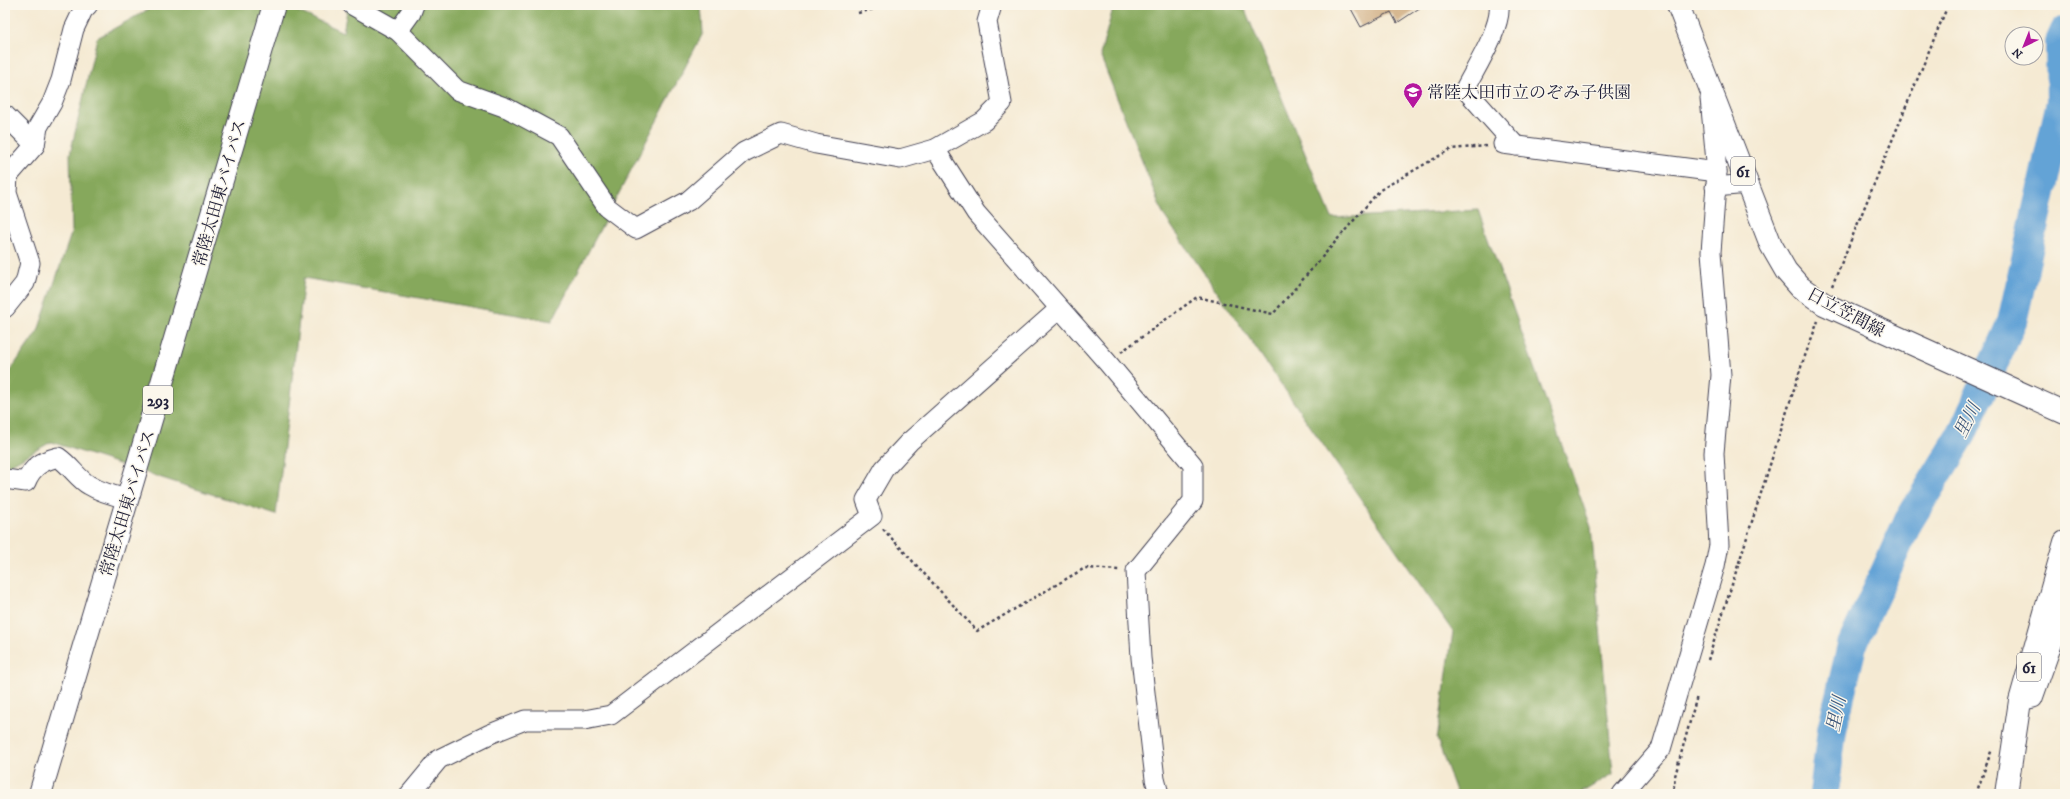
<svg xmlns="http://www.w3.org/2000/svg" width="2070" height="799" font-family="'IM FELL DW Pica','Noto Serif JP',serif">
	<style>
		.forest { fill: #86a85c; stroke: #54654c }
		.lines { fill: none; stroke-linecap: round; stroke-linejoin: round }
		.river { stroke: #63a3d6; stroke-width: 30 }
		.building { fill: #d4b48b }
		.minor-casing { stroke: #424052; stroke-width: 21 }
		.major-casing { stroke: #424052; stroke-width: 24 }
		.highway-casing { stroke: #424052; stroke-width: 24 }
		.path { stroke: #424052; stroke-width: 2.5; stroke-dasharray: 3 3; stroke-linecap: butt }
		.minor { stroke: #fff; stroke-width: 19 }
		.major { stroke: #fff; stroke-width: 22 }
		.highway { stroke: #fff; stroke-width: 22 }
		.labels { text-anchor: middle; stroke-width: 3; stroke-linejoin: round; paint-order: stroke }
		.shield { fill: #fbf7ec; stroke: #636270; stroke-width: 1 }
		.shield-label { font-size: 16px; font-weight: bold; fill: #22223b }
		.poi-label { font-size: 17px; fill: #22223b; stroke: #fbf7ec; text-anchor: start }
		.street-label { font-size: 17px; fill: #22223b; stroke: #fbf7ec }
		.water-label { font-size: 18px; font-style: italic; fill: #3c5679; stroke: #fbf7ec }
	</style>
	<rect width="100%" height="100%" fill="#fbf7ec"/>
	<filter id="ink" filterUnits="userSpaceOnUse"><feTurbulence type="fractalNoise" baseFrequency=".025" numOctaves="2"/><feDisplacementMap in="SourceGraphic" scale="8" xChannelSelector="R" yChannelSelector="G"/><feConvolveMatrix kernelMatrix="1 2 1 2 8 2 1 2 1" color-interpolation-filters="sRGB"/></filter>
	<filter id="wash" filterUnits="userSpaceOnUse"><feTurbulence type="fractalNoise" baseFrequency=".012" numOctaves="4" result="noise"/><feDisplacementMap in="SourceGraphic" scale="16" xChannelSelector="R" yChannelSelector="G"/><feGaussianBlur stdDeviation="0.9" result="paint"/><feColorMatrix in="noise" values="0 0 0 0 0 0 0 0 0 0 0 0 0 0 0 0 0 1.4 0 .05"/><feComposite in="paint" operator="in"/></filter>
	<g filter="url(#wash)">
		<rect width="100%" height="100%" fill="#f5ead3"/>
		<g class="forest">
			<path d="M156,5H284L343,32L348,5H701L703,33L552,321L304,278L276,515L51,442L8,466L5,456V378L38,331L72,231L70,154L97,38Z"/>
			<path d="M1114,5H1243L1332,218L1478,210L1591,527L1613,774L1579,794H1457L1437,739L1453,632L1163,214L1100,55Z"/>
		</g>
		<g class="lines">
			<path class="river" d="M1824,794L1832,730L1852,645L1908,522L1962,434L2012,322L2061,102L2060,42L2065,31"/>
		</g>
		<g id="blocks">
			<path class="building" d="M1349,5H1424L1397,23L1391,12L1361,27Z"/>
		</g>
	</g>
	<g filter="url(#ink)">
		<use href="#blocks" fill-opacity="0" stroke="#424052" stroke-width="1"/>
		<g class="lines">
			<defs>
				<g id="minor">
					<path d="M352,5L398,31L457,90L507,108L559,136L607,207L636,229L688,201L744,152L781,134L816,144L900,159L935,149L984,121L1002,103L987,22L992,5"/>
					<path d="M1499,5C1502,27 1475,69 1465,89L1516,146"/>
					<path d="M398,31L411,13L414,5"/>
					<path d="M5,115L35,145"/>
					<path d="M1503,144L1717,172"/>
					<path d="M935,149L976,213L1107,362L1193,465V501L1136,571L1141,658L1155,779L1159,794"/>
					<path d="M1715,187L1748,184"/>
					<path d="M5,308L25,283L30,263L7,193L8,176L35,145L38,127L52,103L61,80L74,29L83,10L88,5"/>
					<path d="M5,479L26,482C32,467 42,461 58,457C71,466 78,479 89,485C100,492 115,496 128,499"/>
					<path d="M2020,701L2033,698L2065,608"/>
					<path d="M410,794L439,759L490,734L525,720H584L611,715L872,516L866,500L884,469L909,442L1059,309"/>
					<path d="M1622,794L1661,749L1715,566L1719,545L1714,453L1721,375L1711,252L1717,172L1710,98"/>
				</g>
				<g id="major">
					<path d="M1678,5L1771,245L1786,271L1800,287L1824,304L2065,413"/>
					<path d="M2006,794L2020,701L2065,542"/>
				</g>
				<path id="highway" d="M40,794L274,5"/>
			</defs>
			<use href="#minor" class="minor-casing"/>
			<use href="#major" class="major-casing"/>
			<use href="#highway" class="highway-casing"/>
			<g class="path">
				<path d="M858,13L889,5"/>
				<path d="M1832,286L1948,5"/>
				<path d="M1121,352L1197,297L1273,314L1380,190L1451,149L1487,146"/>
				<path d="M883,529L977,631L1085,568L1120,570"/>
				<path d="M1708,660L1802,364L1818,321"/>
				<path d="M1673,794L1675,776L1697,696"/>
				<path d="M1976,794L1992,749"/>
			</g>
			<use href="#minor" class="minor"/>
			<use href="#major" class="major"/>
			<use href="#highway" class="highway"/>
		</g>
	</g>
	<defs>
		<symbol id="school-pin" viewBox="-11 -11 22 30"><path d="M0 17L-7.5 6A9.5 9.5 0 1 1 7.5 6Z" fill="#b5179e" stroke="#fbf7ec"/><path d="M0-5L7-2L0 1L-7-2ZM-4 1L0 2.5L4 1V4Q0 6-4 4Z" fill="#fff"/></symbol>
	</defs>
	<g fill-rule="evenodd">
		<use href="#school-pin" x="1402" y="81" width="22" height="30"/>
	</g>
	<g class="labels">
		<g class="shield">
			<rect x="1731" y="157" width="24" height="28" rx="3"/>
			<rect x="143" y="386" width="30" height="28" rx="3"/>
			<rect x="2017" y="653" width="24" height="28" rx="3"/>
		</g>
		<g class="shield-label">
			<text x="1743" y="177">61</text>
			<text x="158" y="406">293</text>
			<text x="2029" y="673">61</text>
		</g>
		<g class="poi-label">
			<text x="1427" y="98">常陸太田市立のぞみ子供園</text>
		</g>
		<g class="street-label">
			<text transform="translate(219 193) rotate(-74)" y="6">常陸太田東バイパス</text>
			<text transform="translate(1846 312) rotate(28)" y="6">日立笠間線</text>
			<text transform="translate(127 503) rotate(-73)" y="6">常陸太田東バイパス</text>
		</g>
		<g class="water-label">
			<text transform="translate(1967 420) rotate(-64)" y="6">里川</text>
			<text transform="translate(1836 714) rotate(-78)" y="6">里川</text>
		</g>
	</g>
	<rect width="2070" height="799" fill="none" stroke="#fbf7ec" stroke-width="20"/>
	<g transform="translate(2024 46) rotate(223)"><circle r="19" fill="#fbf7ec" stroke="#a4a2a5"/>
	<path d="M0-3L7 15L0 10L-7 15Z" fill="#b5179e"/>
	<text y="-6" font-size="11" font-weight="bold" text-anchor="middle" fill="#22223b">N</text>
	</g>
</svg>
